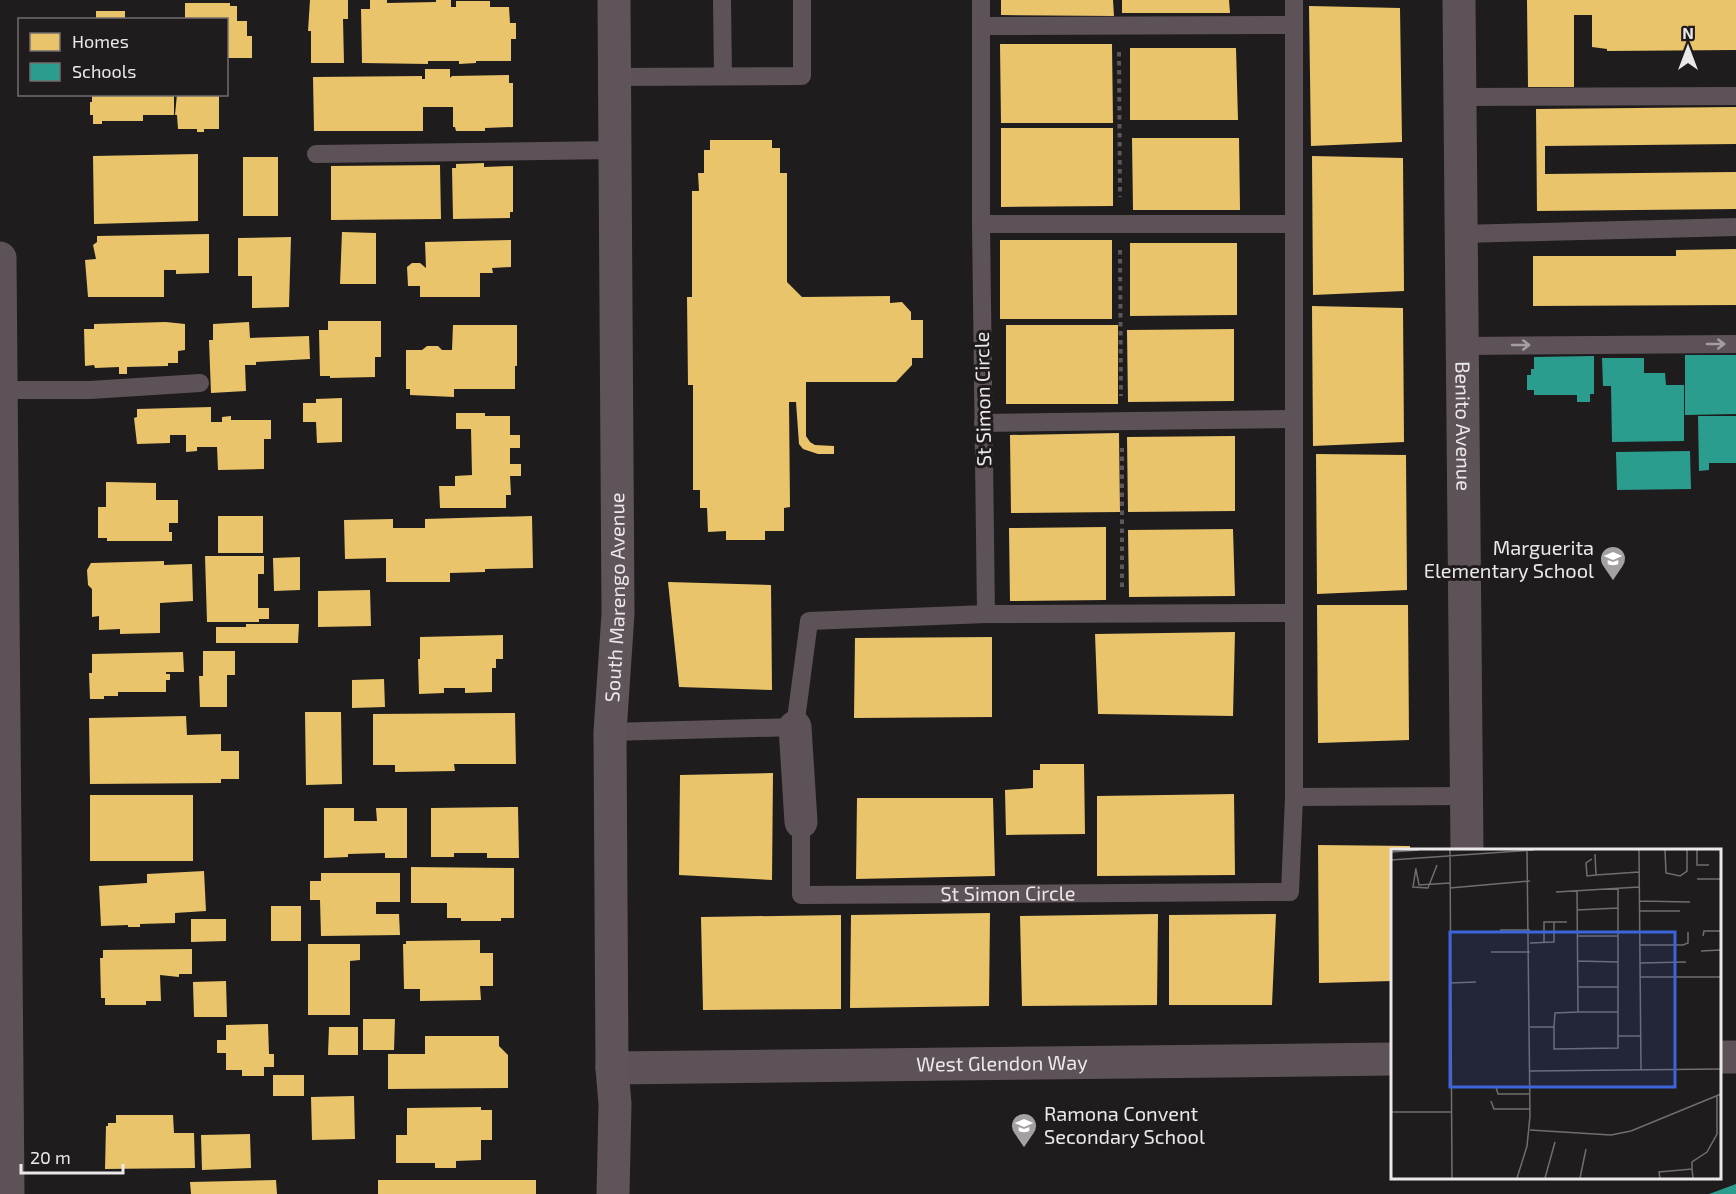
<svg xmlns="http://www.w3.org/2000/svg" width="1736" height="1194" font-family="'Exo 2',sans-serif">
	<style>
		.homes { fill: #e9c46a }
		.schools { fill: #2a9d8f }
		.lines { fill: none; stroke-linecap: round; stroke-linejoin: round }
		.path { stroke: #5e565a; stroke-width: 4; stroke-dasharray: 4.5 4.5; stroke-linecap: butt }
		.lane { stroke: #5d5258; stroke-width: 18 }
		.street { stroke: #5d5258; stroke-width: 33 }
		.secondary { stroke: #60545b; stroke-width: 33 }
		.oneway { stroke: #a49da1 }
		.labels { text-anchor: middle; stroke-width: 6; stroke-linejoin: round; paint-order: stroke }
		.street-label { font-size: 20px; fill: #ebe8ea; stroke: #201b1d }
		.poi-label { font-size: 20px; fill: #ebe8ea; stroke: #201b1d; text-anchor: end }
		.inset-road { fill: none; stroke: #716e6f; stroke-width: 1.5 }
		.view { fill: #3c65db; fill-opacity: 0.15; stroke: #3c65db; stroke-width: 3 }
		.inset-edge { fill: none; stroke: #ebe8ea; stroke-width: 3 }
	</style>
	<rect width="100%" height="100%" fill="#1f1c1d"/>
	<g class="homes">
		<path d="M310,0H348V19H343L344,63H311V31H308Z"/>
		<path d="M370,0H387V3L436,2V0H451V7H456V1H490V7H509L510,23H516V39H511V61H476V63L459,64V61H428V64L362,63L361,9H370Z"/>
		<path d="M1001,0H1113L1114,16L1001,15Z"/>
		<path d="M1122,0H1229L1230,13H1122Z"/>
		<path d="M1527,0H1736V50L1607,51V49L1592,47V15H1574V87H1528Z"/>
		<path d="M185,3H230V6H237V21H247V36H252V58H226V20H185Z"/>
		<path d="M1309,6L1400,8L1402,142L1311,146Z"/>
		<rect x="96" y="11" width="29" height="9"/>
		<path d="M1000,44H1112L1113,123H1001Z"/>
		<path d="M1130,48H1236L1238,120H1130Z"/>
		<path d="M425,69H450V78L452,76L509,75V83H513V127L485,128V131H456L455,127H453V107H423V131H314L313,77L422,76V79H425Z"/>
		<path d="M92,94H174V115H143V121H102V124H93V115H90V102H92Z"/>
		<path d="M177,94H219V129H204V132H197V129H178L177,115H175Z"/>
		<path d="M1736,107V144L1545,146V174L1736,172V209L1537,211L1536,109Z"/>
		<path d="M1001,128H1113V206L1001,207Z"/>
		<path d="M1132,138H1239L1240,210H1133Z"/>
		<path d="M710,140H772V148H780V173H787V282L802,297L890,296V303L902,302L911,312V320H923V358H912V365L896,382H806V436L810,442L815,445L834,446V454H818L803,449L799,444L796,402H789L790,507L784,508V531H765V540H726V531L708,532L707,508H700V490H693V385H688L687,297H692V191H699L698,173H704V150H710Z"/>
		<path d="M198,154V221L94,224L93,156Z"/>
		<path d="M1312,156L1403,158L1404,291L1313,295Z"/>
		<rect x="243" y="157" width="35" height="59"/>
		<path d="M484,163V167L513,166V212H510V218L453,219L452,168H456V164Z"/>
		<path d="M440,165L441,219L331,220V166Z"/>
		<path d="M342,232L376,233V284H340Z"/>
		<path d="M209,234V273L176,274V270H164V297H88L85,260L96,259L93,245L97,242V236Z"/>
		<path d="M291,237L289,307L252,308V276H238V238Z"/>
		<path d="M511,240V267L492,268L493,273H480V297H420V286H408L407,267L412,263H420L426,268L425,242Z"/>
		<rect x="1000" y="240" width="112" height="79"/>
		<path d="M1130,243H1237V315L1130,316Z"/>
		<path d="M1736,249V305L1533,306V256H1676V250Z"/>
		<path d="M1312,306L1403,308L1404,442L1313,446Z"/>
		<path d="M328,321H381V357H375V377L330,378V376H320L319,330H328Z"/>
		<path d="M166,322L185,324V350L178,351V363H168V366L127,367V374H119V367L95,368L94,365L85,366L84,329H94V324Z"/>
		<path d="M249,322L250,338L309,336L310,359L256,362V365H245L246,391L211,393L209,340H213V324Z"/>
		<path d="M453,325H517V366H515V389H454V397L410,395V389H406V350H422L427,346H438L442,350H452Z"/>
		<rect x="1006" y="325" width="112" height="79"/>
		<path d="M1234,329V401L1128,402L1127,330Z"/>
		<path d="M342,398V442L317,443L316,422H303V403H316V399Z"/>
		<path d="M211,407V422H222V417L231,416V420H271V439H264V469L218,470L217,447H197V451L186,452V435H170V443L137,444L134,418L137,417V409Z"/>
		<path d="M456,413H485V416H510V435H520V448H510V464H521V476H510L511,495H506V508H440L439,486H455V476L472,475L471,429H456Z"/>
		<path d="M1119,433L1120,512L1011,513L1010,435Z"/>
		<path d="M1235,436V511L1128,512L1127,437Z"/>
		<path d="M1316,454L1406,455L1407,590L1317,594Z"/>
		<path d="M106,482L156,483V500H178V523H169V532H172V541H107V538H98V507H106Z"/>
		<rect x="218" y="516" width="45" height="37"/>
		<path d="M532,516L533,568L485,569V572L450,573V582H386V558L345,559L344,520L393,519V528H425V519Z"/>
		<path d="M1106,527V600L1010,601L1009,528Z"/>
		<path d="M1233,529L1235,596L1129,597L1128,530Z"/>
		<path d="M205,556H264V574H258V608H269V619H259V622H207Z"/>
		<path d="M300,557V590L274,591L273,558Z"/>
		<path d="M164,561V565L192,564L193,601L160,603V633L120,634V629L99,630V616L92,617V589L88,585L87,570L91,563Z"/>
		<path d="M668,582L771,585L772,690L679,687Z"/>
		<path d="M370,590L371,626L318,627V591Z"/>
		<path d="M1317,605H1408L1409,740L1318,743Z"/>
		<path d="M246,624H299L298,643H216V627H246Z"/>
		<path d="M1235,632L1233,716L1098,714L1095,634Z"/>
		<path d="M503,635V659H496V668H492V692L465,693V688H444V693L419,694L418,659H420V637Z"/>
		<path d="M992,637V717L854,718L855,638Z"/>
		<path d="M203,651H235V675H227V707H200L199,676H203Z"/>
		<path d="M183,652L184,672H166V674H170V680H166V692H118V696H104V699H90L89,673H92V654Z"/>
		<path d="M384,679L385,707L352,708V680Z"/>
		<path d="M305,712H341L342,784L306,785Z"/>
		<path d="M515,713L516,764H454L455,771L395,772V765H373V714Z"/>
		<path d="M186,716L187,735L221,734V751H239V779H221V783L90,784L89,718Z"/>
		<path d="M1040,764H1084L1085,834L1006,835L1005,790L1033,788V770H1040Z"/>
		<path d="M773,773L772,880L679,875L680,775Z"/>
		<path d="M1234,794L1235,875L1097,876V796Z"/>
		<rect x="90" y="795" width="103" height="66"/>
		<path d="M857,798H993L995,876L856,879Z"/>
		<path d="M518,807L519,858H487V853H454V857H431V808Z"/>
		<path d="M324,808H354V821H377L376,808H407V858H385V853L348,854V857L324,858Z"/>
		<path d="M1318,845L1410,846V850H1392V981L1319,983Z"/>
		<path d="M411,867L514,868V918H501V921H461V918H447V903H411Z"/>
		<path d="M204,871L206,911L175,913V923L140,924V927H128V925L101,926L99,886L147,883V874Z"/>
		<path d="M321,873H400V902H376V914H399L400,935L321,936L320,900H310V881H321Z"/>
		<rect x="271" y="906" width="30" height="35"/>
		<path d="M990,913L989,1006L850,1008L851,915Z"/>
		<path d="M1158,914L1157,1005L1022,1006L1020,916Z"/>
		<path d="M1276,914L1272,1005H1169V915Z"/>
		<path d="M841,915V1009L703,1010L701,917Z"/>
		<path d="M191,919H226V941L191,942Z"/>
		<path d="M480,940V953H493V986H480L481,1000L420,1001V989H404L403,944H406V941Z"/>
		<path d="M308,944H360V960L350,961V1015H308Z"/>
		<path d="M192,949V974H179V977L160,975L161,1001H146V1005H105V998H101L100,958H103V950Z"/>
		<path d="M226,981L227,1017H194L193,982Z"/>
		<path d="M363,1019H395L394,1050H363Z"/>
		<path d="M268,1024L269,1054H274V1067H264V1076H242V1070H226V1053H217V1040H226V1025Z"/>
		<path d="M329,1027H358V1055H328Z"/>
		<path d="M425,1036H499V1046L508,1055V1088L388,1089V1054H425Z"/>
		<rect x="273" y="1075" width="31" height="21"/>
		<path d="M354,1096L355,1139L312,1140L311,1097Z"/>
		<path d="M481,1107V1110H492V1140H481V1160L456,1161V1168H435V1163H396V1135H407V1108Z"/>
		<path d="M116,1115H173L174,1133H194L195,1168L105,1169L106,1126H108V1123H116Z"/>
		<path d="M250,1134L251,1168L202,1170L201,1135Z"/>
		<path d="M276,1180L277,1194H191L190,1182Z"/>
		<rect x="378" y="1180" width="158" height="14"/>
	</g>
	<g class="schools">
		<path d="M1685,355H1736V414L1685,415Z"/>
		<path d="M1594,356V394H1590V402H1577V395H1534V390H1527V375H1531V369H1534V357Z"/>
		<path d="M1602,358H1644V373H1665L1666,385H1684V441L1612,442L1611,386H1603Z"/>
		<path d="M1698,416H1736V463H1709V470L1699,471Z"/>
		<path d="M1690,451L1691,489L1617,490L1616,452Z"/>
		<path d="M1736,1184V1194H1709Z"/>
	</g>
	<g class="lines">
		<g class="path">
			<path d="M1119,52L1120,197"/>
			<path d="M1120,250L1121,396"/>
			<path d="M1122,587V448"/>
		</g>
		<g class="lane">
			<path d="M722,0L723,76"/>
			<path d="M981,26L1294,25"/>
			<path d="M615,77L802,76V0"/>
			<path d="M1460,97L1736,96"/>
			<path d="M316,154L615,150"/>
			<path d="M981,224H1294"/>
			<path d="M1461,234L1736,227"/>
			<path d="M1463,346L1736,344"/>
			<path d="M1,390H90L200,383"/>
			<path d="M983,423L1294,419"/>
			<path d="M986,614L1294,613"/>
			<path d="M610,732L795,727L809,621L986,614L981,224V0"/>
			<path d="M1294,797L1467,796"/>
			<path id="s1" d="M801,822V895L1290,892L1294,797V0"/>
		</g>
		<g class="street">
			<path id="s2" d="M1459,0L1467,850"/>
			<path d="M0,258L8,1194"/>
			<path d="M795,727L801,822"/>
			<path d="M1720,1057H1736"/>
			<path id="s3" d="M612,1068L1392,1059"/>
		</g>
		<path class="secondary" id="s4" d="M613,1194L615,1104L612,1068L610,732L618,614L614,0"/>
	</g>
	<defs><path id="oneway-shaft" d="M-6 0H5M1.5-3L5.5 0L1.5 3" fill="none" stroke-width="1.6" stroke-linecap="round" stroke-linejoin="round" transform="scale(1.5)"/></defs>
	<g class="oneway">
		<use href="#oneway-shaft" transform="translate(1716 344)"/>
		<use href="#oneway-shaft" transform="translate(1521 345)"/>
	</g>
	<defs>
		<symbol id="school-pin" viewBox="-11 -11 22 30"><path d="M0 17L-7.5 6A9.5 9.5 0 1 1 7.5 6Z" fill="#a4a1a2" stroke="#201b1d"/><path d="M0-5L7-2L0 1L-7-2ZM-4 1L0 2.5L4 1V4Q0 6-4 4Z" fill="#fff"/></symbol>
	</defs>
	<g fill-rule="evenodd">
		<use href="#school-pin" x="1598" y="544" width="30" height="40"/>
		<use href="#school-pin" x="1009" y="1111" width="30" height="40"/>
	</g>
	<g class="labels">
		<g class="street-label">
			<text transform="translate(983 399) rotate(-91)" y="7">St Simon Circle</text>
			<text dy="7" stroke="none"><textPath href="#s2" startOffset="426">Benito Avenue</textPath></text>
			<text dy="7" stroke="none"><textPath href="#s4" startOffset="597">South Marengo Avenue</textPath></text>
			<text dy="7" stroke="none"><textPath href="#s1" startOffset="280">St Simon Circle</textPath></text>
			<text dy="7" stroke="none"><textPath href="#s3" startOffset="390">West Glendon Way</textPath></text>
		</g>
		<g class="poi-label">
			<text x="1594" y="555">Marguerita<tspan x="1594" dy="23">Elementary School</tspan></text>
			<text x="1044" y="1121" text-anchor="start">Ramona Convent<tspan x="1044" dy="23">Secondary School</tspan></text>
		</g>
	</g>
	<g transform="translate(1391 849)">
		<rect width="330" height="330" fill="#1f1c1d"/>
		<path class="inset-road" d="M59,1L61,329M248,1L250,221M274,1L275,24L289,27L296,22V1M306,1V16H318M0,3L28,1M204,5L205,26L248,23M201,10L195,14L196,27L205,26M0,11L143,1M25,19L22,38L37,39L46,16M25,21L28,36L59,34M306,30H330M59,39L139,32M165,43L248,38M248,52L299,53M186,61L227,59M248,62H289M109,81H139M187,87H227M312,87L313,82H330M153,93V73H176M139,94L163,93V73M249,96H292L297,94V83M310,102L330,101M100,103H139M187,112L227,113M249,114L295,113M249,128H330M59,134L85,133M187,138H227M187,163H227M139,178H163L164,164L187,163L186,42M163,178V200L227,199V39M227,187H250M139,222L330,220M105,238L107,245H139M100,252L103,260H139M0,263H61M139,281L220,286L240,282L330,245M301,320V313L316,303L326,285V247M126,329L136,297L139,267L136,1M154,329L164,293M189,329L195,300M269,329L268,323L301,320L302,329"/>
		<path class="view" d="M59,83H284V238H59Z"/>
		<rect width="330" height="330" class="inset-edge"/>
	</g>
	<rect x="18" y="18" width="210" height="78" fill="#201b1d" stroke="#716d6f" stroke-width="1.5"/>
	<rect x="30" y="33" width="30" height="18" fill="#e9c46a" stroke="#716d6f" stroke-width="1.5"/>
	<text x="72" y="48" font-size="18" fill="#ebe8ea">Homes</text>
	<rect x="30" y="63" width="30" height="18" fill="#2a9d8f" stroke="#716d6f" stroke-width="1.5"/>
	<text x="72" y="78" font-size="18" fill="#ebe8ea">Schools</text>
	<g transform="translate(1688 48)" stroke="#201b1d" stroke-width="4.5" paint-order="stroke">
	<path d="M0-4.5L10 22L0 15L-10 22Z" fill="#ebe8ea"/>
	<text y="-9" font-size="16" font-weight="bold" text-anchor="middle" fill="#ebe8ea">N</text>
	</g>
	<path d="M21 1164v9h102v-9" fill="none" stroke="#ebe8ea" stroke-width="3"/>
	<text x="30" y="1164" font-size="18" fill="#ebe8ea" stroke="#201b1d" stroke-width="4.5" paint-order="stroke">20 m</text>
</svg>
